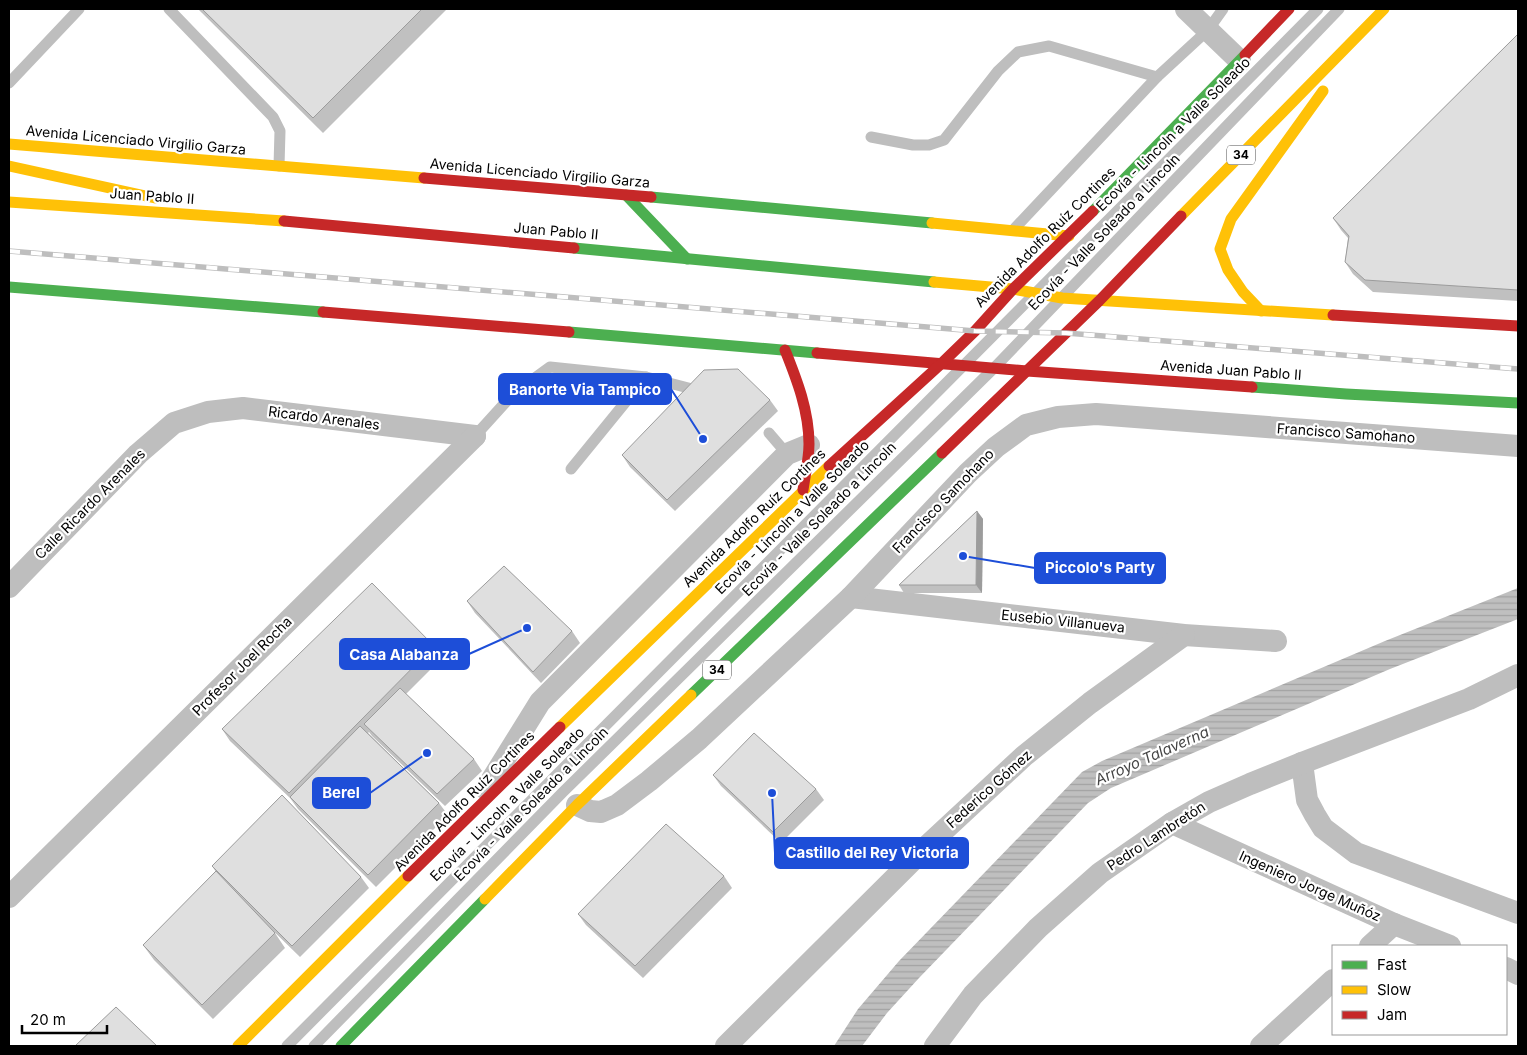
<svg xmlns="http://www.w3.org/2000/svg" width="1527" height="1055" font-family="Inter,sans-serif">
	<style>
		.water { fill: url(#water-rules) }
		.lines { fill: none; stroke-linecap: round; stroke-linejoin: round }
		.lane { stroke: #bebebe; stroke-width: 11 }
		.street { stroke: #bebebe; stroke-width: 22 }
		.fast { stroke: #4caf50; stroke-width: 11 }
		.slow { stroke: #ffc107; stroke-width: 11 }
		.jam { stroke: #c62828; stroke-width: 11 }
		.rail-casing { stroke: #bebebe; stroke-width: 5.5 }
		.rail { stroke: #fff; stroke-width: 4; stroke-dasharray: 11; stroke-linecap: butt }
		.wall { fill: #c0c0c0 }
		.shaded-wall { fill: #9c9c9c }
		.building { fill: #dfdfdf; stroke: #9c9c9c }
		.labels { text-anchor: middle; stroke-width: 4.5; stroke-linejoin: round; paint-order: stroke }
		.shield { fill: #fff; stroke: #4c4c4c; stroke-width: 1 }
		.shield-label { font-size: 12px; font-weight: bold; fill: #000 }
		.street-label { font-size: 14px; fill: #000; stroke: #fff }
		.water-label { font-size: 15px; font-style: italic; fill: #444; stroke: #fff }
		.leader { fill: none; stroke: #1d4ed8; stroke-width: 2 }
		.callout-dot { fill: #1d4ed8; stroke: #fff; stroke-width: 2 }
		.callout { fill: #1d4ed8; stroke: #1d4ed8; stroke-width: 2 }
		.callout-label { font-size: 15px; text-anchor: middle; font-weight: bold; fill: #fff }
	</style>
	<defs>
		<pattern id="water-rules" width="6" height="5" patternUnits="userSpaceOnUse" patternTransform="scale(1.25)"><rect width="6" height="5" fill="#bfbfbf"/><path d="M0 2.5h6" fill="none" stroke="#a2a2a2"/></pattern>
	</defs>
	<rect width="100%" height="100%" fill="#fff"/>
	<path class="water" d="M1518,588V619L1390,669L1111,788L1088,803L919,978L887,1013L862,1046H834L858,1009L899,961L1082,772L1102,761L1385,641Z"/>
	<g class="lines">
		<g class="lane">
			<path d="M169,9L273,117L280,131L279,166"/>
			<path d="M9,83L79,9"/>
			<path d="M871,137L913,145H929L944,140L998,71L1018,52L1049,46L1157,77"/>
			<path d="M1015,228L1157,77L1208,30L1223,9"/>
			<path d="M769,433L787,454"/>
			<path d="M475,436L504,404L517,391L550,367L646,377L700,391"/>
			<path d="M571,469L646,377"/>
			<path d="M287,1046L1318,9"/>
			<path d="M314,1046L563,792L995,367L1339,9"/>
		</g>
		<g class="street">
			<path d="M1186,9L1240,61"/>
			<path d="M9,587L138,454L174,423L208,412L243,408L475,436"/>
			<path d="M851,597L1184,635L1276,641"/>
			<path d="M1302,763L1307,800L1315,815L1323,828L1356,853L1518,913"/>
			<path d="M486,789L540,702L787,454L809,445"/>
			<path d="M577,805L590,811L601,812L617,805L649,781L699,739L851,597L968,473L996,447L1026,425L1058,417L1096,414L1518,446"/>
			<path d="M1172,823L1394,924L1450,946"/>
			<path d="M9,897L475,436"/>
			<path d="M1370,946L1394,924"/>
			<path d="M1506,968L1518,974"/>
			<path d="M726,1046L926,847L1024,756L1090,703L1184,635"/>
			<path d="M935,1046L973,995L1038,928L1100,873L1172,823L1209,802L1250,784L1302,763L1469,699L1518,675"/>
			<path d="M1261,1046L1333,980"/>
		</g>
		<g class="fast">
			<path d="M626,195L687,259"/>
			<path d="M651,197L932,223"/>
			<path d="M1093,211L1245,55"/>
			<path d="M574,248L934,282"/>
			<path d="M9,287L323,312"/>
			<path d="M569,332L817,353"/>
			<path d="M1252,387L1346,394L1518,403"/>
			<path d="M691,695L942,453"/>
			<path d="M341,1046L485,899"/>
		</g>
		<g class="slow">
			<path d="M9,144L424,178"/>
			<path d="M9,166L155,198"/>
			<path d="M9,202L284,221"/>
			<path d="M1181,216L1384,9"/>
			<path d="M932,223L1069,236"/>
			<path d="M934,282L1013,289L1062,298L1333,315"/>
			<path d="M1261,311L1243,292L1228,270L1220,249L1231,219L1323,91"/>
			<path d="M560,727L829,466"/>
			<path d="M485,899L577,805L691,695"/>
			<path d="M238,1046L408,876"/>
		</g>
		<g class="jam">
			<path d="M1245,55L1289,9"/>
			<path d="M424,178L651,197"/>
			<path d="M284,221L574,248"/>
			<path d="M323,312L569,332"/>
			<path d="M1333,315L1518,326"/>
			<path d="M785,350C797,380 809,411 809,444C809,459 805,475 803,490"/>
			<path d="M817,353L1027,371L1252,387"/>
			<path d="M942,453L1099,301L1181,216"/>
			<path d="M829,466L942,363L975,331L1013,289L1093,211"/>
			<path d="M408,876L560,727"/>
		</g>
		<defs>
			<path id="rail" d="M9,251L975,331L1066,333L1518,369"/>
		</defs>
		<use href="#rail" class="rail-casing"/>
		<use href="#rail" class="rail"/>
	</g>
	<g class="wall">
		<path d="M198,9H447L323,133Z"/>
		<path d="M1518,34V301L1373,292L1353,274L1345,262L1348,238L1341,230L1333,218Z"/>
		<path d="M770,400L778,411L675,511L630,467L622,455Z"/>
		<path d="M977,511L983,519L982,593H904L899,585Z"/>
		<path d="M467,601L572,631L580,643L541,683L475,613Z"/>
		<path d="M434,646L442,658L406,694L474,759L482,771L445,806L372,736L369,732L368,733L439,803L448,815L376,887L298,809L290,798L230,741L222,729Z"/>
		<path d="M713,775L816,789L824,800L781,843L721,786Z"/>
		<path d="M212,866L361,877L369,888L300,957L259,917L275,933L285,948L213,1019L154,960L143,945L216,872Z"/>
		<path d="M724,876L732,888L643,978L586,925L578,914Z"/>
	</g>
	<path class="shaded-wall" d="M977,511L983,519L982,593L976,585Z"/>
	<g class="building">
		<path d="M202,9H422L313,118Z"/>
		<path d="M1518,34V290L1365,280L1345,262L1349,236L1333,218Z"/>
		<path d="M738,369L770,400L667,500L622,455L704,370Z"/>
		<path d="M977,511L976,585H899Z"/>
		<path d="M504,566L572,631L533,672L467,601Z"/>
		<path d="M372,583L434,646L289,793L222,729Z"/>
		<path d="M400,688L474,759L437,794L364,724Z"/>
		<path d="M360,726L439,803L368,875L290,797Z"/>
		<path d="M754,733L816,789L773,832L713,775Z"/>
		<path d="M282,795L361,877L292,946L212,866Z"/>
		<path d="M666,824L724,876L635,966L578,914Z"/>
		<path d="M216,871L275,933L202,1005L143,945Z"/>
		<path d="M116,1007L157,1046H75Z"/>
	</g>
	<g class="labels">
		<g class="shield">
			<rect x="1227" y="145.5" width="28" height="19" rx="4"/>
			<rect x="703" y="660.5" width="28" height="19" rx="4"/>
		</g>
		<g class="shield-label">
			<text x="1241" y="159">34</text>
			<text x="717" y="674">34</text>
		</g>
		<g class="street-label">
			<text transform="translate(1173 134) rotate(-45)" y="5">Ecovía - Lincoln a Valle Soleado</text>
			<text transform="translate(136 140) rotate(5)" y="5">Avenida Licenciado Virgilio Garza</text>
			<text transform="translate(540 173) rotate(5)" y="5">Avenida Licenciado Virgilio Garza</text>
			<text transform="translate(152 196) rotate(4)" y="5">Juan Pablo II</text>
			<text transform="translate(556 231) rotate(5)" y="5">Juan Pablo II</text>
			<text transform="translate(1104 232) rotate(-46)" y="5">Ecovía - Valle Soleado a Lincoln</text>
			<text transform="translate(1045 237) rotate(-45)" y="5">Avenida Adolfo Ruíz Cortines</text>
			<text transform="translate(1231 370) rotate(4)" y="5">Avenida Juan Pablo II</text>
			<text transform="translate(324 418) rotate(7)" y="5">Ricardo Arenales</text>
			<text transform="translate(1346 433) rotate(4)" y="5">Francisco Samohano</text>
			<text transform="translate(943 501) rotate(-46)" y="5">Francisco Samohano</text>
			<text transform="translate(90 504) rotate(-45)" y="5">Calle Ricardo Arenales</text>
			<text transform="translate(792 517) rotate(-45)" y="5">Ecovía - Lincoln a Valle Soleado</text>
			<text transform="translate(754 518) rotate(-44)" y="5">Avenida Adolfo Ruíz Cortines</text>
			<text transform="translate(819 519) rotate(-45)" y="5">Ecovía - Valle Soleado a Lincoln</text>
			<text transform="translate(1063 621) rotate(6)" y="5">Eusebio Villanueva</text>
			<text transform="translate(242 666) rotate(-45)" y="5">Profesor Joel Rocha</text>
			<text transform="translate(989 789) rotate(-42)" y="5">Federico Gómez</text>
			<text transform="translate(464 801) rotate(-45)" y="5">Avenida Adolfo Ruíz Cortines</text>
			<text transform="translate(507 804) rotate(-45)" y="5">Ecovía - Lincoln a Valle Soleado</text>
			<text transform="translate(531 804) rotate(-45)" y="5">Ecovía - Valle Soleado a Lincoln</text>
			<text transform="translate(1156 836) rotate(-33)" y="5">Pedro Lambretón</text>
			<text transform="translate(1310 886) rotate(24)" y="5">Ingeniero Jorge Muñóz</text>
		</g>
		<g class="water-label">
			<text transform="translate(1152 756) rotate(-24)" y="5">Arroyo Talaverna</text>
		</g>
	</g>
	<path class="leader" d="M703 439L671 389M963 556L1035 568M527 628L469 654M427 753L370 793M772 793L775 853"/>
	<g class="callout-dot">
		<circle cx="703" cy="439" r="5"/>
		<circle cx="963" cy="556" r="5"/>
		<circle cx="527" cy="628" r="5"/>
		<circle cx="427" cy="753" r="5"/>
		<circle cx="772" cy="793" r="5"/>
	</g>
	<g class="callout">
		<rect x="499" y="374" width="172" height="30" rx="5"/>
		<rect x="1035" y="553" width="130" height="30" rx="5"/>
		<rect x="340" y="639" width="129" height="30" rx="5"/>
		<rect x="313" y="778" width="57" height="30" rx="5"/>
		<rect x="775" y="838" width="193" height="30" rx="5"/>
	</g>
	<g class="callout-label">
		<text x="585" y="395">Banorte Via Tampico</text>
		<text x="1100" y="573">Piccolo's Party</text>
		<text x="404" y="660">Casa Alabanza</text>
		<text x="341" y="798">Berel</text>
		<text x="872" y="858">Castillo del Rey Victoria</text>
	</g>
	<rect width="1527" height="1055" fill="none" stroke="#000000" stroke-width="20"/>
	<rect x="1332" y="945" width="175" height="90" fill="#ffffff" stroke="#999999"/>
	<rect x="1342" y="961" width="25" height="8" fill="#4caf50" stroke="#999999"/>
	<text x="1377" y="970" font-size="15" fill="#000000">Fast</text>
	<rect x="1342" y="986" width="25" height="8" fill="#ffc107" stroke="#999999"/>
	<text x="1377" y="995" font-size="15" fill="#000000">Slow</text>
	<rect x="1342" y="1011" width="25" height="8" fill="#c62828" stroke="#999999"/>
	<text x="1377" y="1020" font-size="15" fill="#000000">Jam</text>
	<path d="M22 1025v8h85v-8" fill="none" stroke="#000000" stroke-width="2.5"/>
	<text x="30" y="1025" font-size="15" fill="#000000" stroke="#ffffff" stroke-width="4" paint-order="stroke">20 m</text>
</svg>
